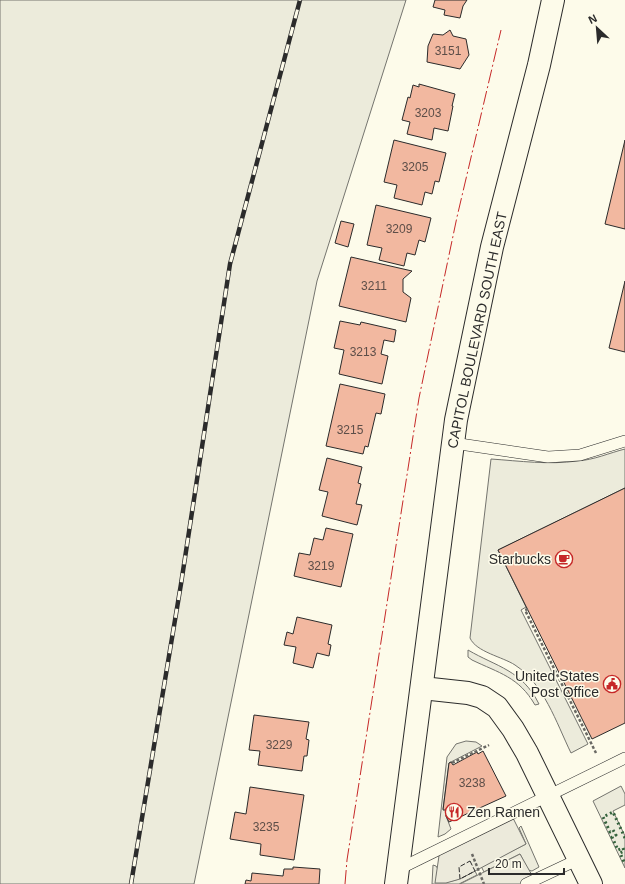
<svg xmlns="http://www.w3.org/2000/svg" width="625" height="884" font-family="Arial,sans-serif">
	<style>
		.green { fill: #ecebdb; stroke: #74746e }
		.parking { fill: #eceadb; stroke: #74746e }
		.building { fill: #f2b8a0; stroke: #2b2b2b }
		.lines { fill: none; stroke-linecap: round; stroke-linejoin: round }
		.lane-casing { stroke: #2b2b2b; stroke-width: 12 }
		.secondary-casing { stroke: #2b2b2b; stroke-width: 24 }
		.path { stroke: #6a6964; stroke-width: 2.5; stroke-dasharray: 3 2; stroke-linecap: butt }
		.lane { stroke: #fdfbea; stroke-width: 11 }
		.secondary { stroke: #fdfbea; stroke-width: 22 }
		.rail-casing { stroke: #2b2b2b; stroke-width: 4.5 }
		.rail { stroke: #fdfbea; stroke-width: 3; stroke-dasharray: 9; stroke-linecap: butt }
		.hedge { stroke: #34623c; stroke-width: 3; stroke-dasharray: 2 3; stroke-linecap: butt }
		.fence { stroke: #2b2b2b; stroke-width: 1; stroke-dasharray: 5 2; stroke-linecap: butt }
		.power { stroke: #c62828; stroke-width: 1; stroke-dasharray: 14 3 2 3; stroke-linecap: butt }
		.labels { text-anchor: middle; stroke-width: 3; stroke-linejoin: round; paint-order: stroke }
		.number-label { font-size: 12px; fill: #5d4e48 }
		.street-label { font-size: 14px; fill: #2b2b2b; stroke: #fdfbea }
		.poi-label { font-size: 14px; fill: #2b2b2b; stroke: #fdfbea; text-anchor: end }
	</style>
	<rect width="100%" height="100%" fill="#fdfbea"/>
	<g class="green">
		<path d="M0,0H406L317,281L194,884H0Z"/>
		<path d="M625,449V488L498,550L526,607L521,610L588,744L571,753C556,722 544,684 515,665C503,657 476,652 470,638L491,459C520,461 549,465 577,461C594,460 609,453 625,449Z"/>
		<path d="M468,650C497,667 522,670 539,704L535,705C519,677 499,673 472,660L468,657Z"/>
		<path d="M466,741L476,742L482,746L449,763L443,809L447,810L446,816L451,829L445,834L438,837L447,757L456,744Z"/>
		<path d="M621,786L625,794V805L613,811L625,836V868L593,801Z"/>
		<path d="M521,826L539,867L532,871L528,870L520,854L484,872L481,866L526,844L519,828Z"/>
		<path d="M433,865L436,866L438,869L436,882C451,884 461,878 475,871L477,875L459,884H432Z"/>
	</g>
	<g class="parking">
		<path d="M511,814L526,844L460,879L446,883H435L440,849Z"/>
		<path d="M520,854L537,884H460Z"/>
	</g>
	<g class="building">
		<path d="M435,0H467L463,6L460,18L444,15L445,10L433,7Z"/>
		<path d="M450,30L453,36L466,39L469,55L460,69L427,62L428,46L433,34L443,35Z"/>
		<path d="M419,84L455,94L452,106H453L448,131L434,128L432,140L407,134L410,122L402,120L408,97L410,98L413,85L419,87Z"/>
		<path d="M394,140L446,153L439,182L435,181L432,194L425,192L422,205L394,198L397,185L384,182Z"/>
		<path d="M625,140V229L605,224Z"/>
		<path d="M376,205L431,218L425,242L419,240L415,255L407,253L404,266L379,260L382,248L367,245Z"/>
		<path d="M341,221L354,224L348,247L335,243Z"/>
		<path d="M351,257L412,271L403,279V292L411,298L406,322L339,306Z"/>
		<path d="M625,281V352L609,348Z"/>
		<path d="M340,321L360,325L361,322L396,330L394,342L384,340L381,354L388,356L382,384L339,374L344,350L334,348Z"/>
		<path d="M340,384L385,394L381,414L376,413L368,447L365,446L363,454L326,446Z"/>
		<path d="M327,458L362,467L358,483L361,484L356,504L362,505L357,525L322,516L328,492L319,490Z"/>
		<path d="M625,488V723L592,739L498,550Z"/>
		<path d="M326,528L353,534L341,587L294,576L299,553L310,555L314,538L323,540Z"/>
		<path d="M297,617L332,625L328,644L331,645L329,656L317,653L313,668L293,663L296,647L284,645L287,632L293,634Z"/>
		<path d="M254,715L309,722L306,739L309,740L307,756H304L302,771L258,765L260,751L249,750Z"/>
		<path d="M483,751L506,796L449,822L446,816L447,810H443L449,763L451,762L453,765L477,752L478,754Z"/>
		<path d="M250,787L304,795L294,860L260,855L261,844L230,839L235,812L246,814Z"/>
		<path d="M293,867L320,869L319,884H245L246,880L251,881L252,873L283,876L284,869H293Z"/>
	</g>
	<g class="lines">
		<defs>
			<g id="lane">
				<path d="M453,443L548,457L580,455L625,441"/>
				<path d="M397,870L625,758"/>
				<path d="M526,884L579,859"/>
			</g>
			<g id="secondary">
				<path d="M422,688L468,693L482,697L497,707L513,729L527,753L591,884"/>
				<path d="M396,884L456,420L492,247L539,65L553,0"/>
			</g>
		</defs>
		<use href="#lane" class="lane-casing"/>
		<use href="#secondary" class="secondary-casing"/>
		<g class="path">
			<path d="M528,609L525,610L596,753"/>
			<path d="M452,763L489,745"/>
			<path d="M472,854L484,884"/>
		</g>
		<use href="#lane" class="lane"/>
		<use href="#secondary" class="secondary"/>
		<defs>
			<path id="rail" d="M131,884L181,584L230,264L300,0"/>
		</defs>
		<use href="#rail" class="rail-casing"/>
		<use href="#rail" class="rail"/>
		<path class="hedge" d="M625,838L613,812L603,817L610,832L613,830L616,835L612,837L618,850L623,848L624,851L620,853L625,864"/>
		<path class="fence" d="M470,861L475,871L460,879L459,867Z"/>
		<path class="power" d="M345,884L347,860L419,398L457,217L501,30"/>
	</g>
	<defs>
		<symbol id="cafe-ring" viewBox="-11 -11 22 22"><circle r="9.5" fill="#fdfbea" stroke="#c62828" stroke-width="1.5"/><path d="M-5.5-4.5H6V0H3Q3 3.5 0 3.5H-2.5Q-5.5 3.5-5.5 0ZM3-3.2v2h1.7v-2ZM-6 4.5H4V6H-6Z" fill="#c62828"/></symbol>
		<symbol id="civic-ring" viewBox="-11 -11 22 22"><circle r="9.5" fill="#fdfbea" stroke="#c62828" stroke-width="1.5"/><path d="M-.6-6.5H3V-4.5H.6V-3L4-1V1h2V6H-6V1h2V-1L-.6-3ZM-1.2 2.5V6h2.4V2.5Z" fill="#c62828"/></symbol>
		<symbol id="restaurant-ring" viewBox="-11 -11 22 22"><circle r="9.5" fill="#fdfbea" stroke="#c62828" stroke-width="1.5"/><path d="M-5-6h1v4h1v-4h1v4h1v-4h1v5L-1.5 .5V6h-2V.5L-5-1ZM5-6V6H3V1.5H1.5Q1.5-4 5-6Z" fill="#c62828"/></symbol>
	</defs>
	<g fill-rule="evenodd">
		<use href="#cafe-ring" x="554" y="549" width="20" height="20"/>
		<use href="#civic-ring" x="602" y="674" width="20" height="20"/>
		<use href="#restaurant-ring" x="444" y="802" width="20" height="20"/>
	</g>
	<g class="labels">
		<g class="number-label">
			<text x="448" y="55">3151</text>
			<text x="428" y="117">3203</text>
			<text x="415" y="171">3205</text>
			<text x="399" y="233">3209</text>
			<text x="374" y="290">3211</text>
			<text x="363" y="356">3213</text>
			<text x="350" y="434">3215</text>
			<text x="321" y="570">3219</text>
			<text x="279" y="749">3229</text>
			<text x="472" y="787">3238</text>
			<text x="266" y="831">3235</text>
		</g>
		<g class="street-label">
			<text transform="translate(477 330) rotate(-78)" y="5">CAPITOL BOULEVARD SOUTH EAST</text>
		</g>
		<g class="poi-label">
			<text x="551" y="564">Starbucks</text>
			<text x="599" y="681">United States<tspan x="599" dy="16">Post Office</tspan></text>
			<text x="467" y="817" text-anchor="start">Zen Ramen</text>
		</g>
	</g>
	<g transform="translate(597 28) rotate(334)" stroke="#fdfbea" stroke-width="3" paint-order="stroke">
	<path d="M0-3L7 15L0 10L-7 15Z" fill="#2b2b2b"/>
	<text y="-6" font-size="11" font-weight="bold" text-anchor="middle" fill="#2b2b2b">N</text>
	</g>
	<path d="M489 868v6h75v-6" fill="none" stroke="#2b2b2b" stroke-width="2"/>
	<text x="495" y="868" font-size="12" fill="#2b2b2b" stroke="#fdfbea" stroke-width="3" paint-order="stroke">20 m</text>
</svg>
